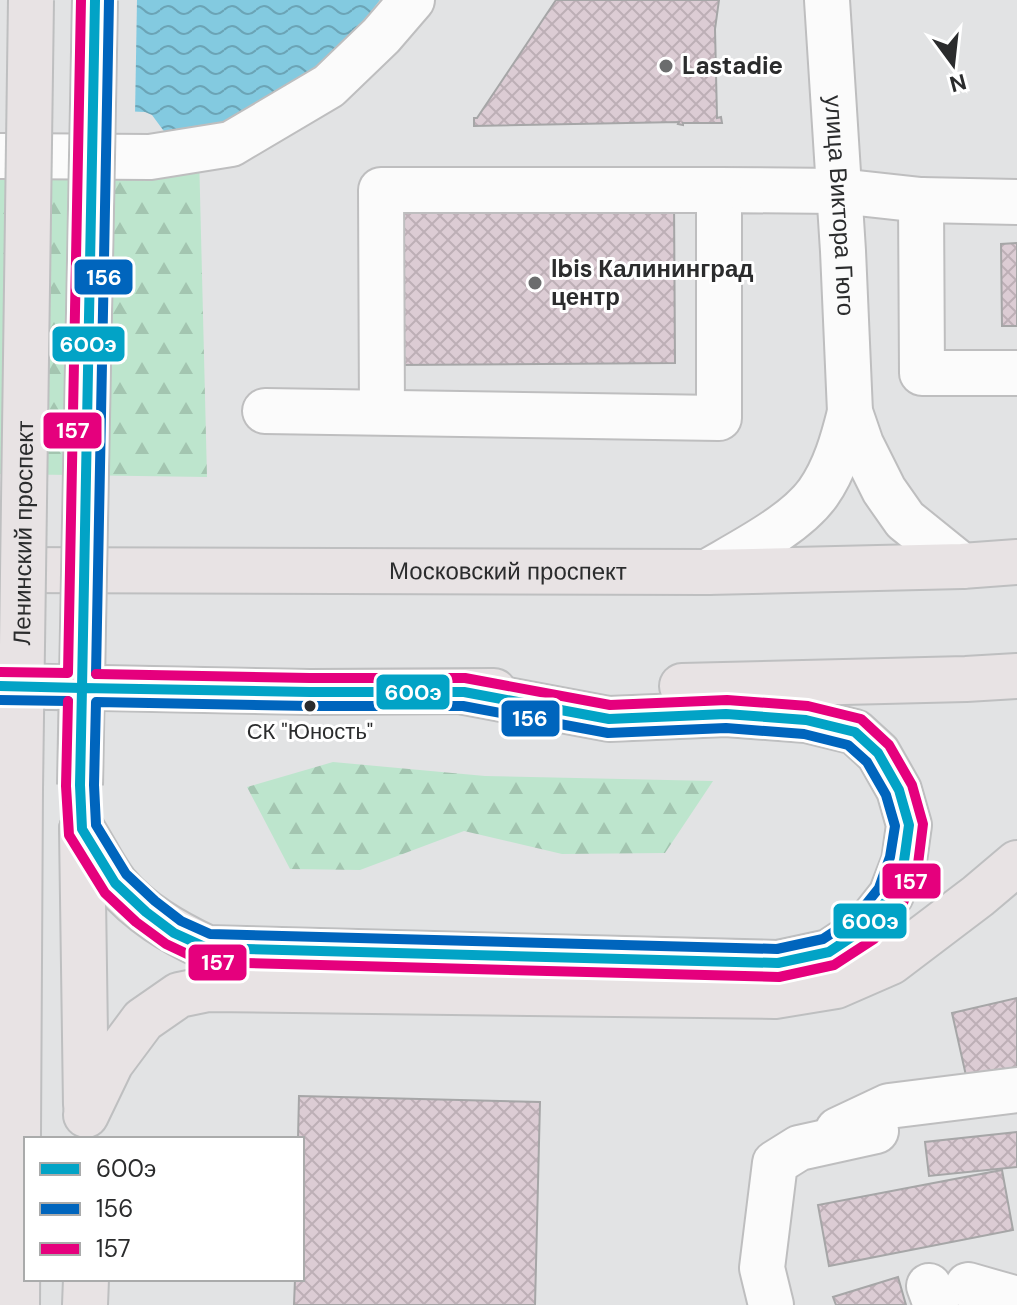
<svg xmlns="http://www.w3.org/2000/svg" width="1017" height="1305" font-family="'DM Sans',sans-serif">
	<style>
		.forest { fill: url(#forest-firs) }
		.water { fill: url(#water-waves) }
		.pier { fill: #e2e3e4 }
		.building { fill: url(#building-cross-hatch); stroke: #a6a6a7; stroke-width: 2 }
		.lines { fill: none; stroke-linecap: round; stroke-linejoin: round }
		.minor-casing { stroke: #bebebf; stroke-width: 48 }
		.major-casing { stroke: #bebfc0; stroke-width: 48 }
		.minor { stroke: #fbfbfb; stroke-width: 44 }
		.major { stroke: #e8e3e4; stroke-width: 44 }
		.major-bridge-casing { stroke: #bebfc0; stroke-width: 48; stroke-linecap: butt }
		.major-bridge { stroke: #e8e3e4; stroke-width: 44 }
		.bus-1-casing { stroke: #fff; stroke-width: 16 }
		.bus-2-casing { stroke: #fff; stroke-width: 16 }
		.bus-3-casing { stroke: #fff; stroke-width: 16 }
		.bus-1 { stroke: #02a3c6; stroke-width: 10 }
		.bus-2 { stroke: #0065bd; stroke-width: 10 }
		.bus-3 { stroke: #e5007d; stroke-width: 10 }
		.poi-dot { fill: #6b6c6d; stroke: #fff; stroke-width: 3 }
		.bus-dot { fill: #2b2c2d; stroke: #fff; stroke-width: 3 }
		.labels { text-anchor: middle; stroke-width: 6; stroke-linejoin: round; paint-order: stroke }
		.bus-label { font-size: 22px; fill: #2b2c2d; stroke: #fff }
		.poi-label { font-size: 24px; font-weight: bold; fill: #2b2c2d; stroke: #fff; text-anchor: start }
		.street-label { font-size: 24px; fill: #2b2c2d; stroke: #fff }
		.line-badge { stroke: #fff; stroke-width: 3 }
		.badge-label { font-size: 22px; text-anchor: middle; font-weight: bold; fill: #fff }
	</style>
	<defs>
		<pattern id="forest-firs" width="22" height="20" patternUnits="userSpaceOnUse" patternTransform="scale(2)"><rect width="22" height="20" fill="#bde5cd"/><path d="M5 1l3.5 6h-7zM16 11l3.5 6h-7z" fill="#a3c5b0"/></pattern>
		<pattern id="water-waves" width="16" height="10" patternUnits="userSpaceOnUse" patternTransform="scale(2)"><rect width="16" height="10" fill="#83cae0"/><path d="M0 5q4-4 8 0t8 0" fill="none" stroke="#6ba4b6"/></pattern>
		<pattern id="building-cross-hatch" width="8" height="8" patternUnits="userSpaceOnUse" patternTransform="scale(2)"><rect width="8" height="8" fill="#dcccd4"/><path d="M0 0l8 8M0 8l8-8" fill="none" stroke="#bdafb6"/></pattern>
	</defs>
	<rect width="100%" height="100%" fill="#e2e3e4"/>
	<g class="forest">
		<path d="M199,153L207,477L0,474V165Z"/>
		<path d="M333,762L485,776L713,781L665,853L562,854L464,831L360,870L290,869L247,787Z"/>
	</g>
	<path class="water" d="M0,0H380L345,45L320,68L222,124L166,134L152,115L145,112L0,106Z"/>
	<path class="pier" d="M0,0H137L135,115L0,110Z"/>
	<g class="building">
		<path d="M556,0H719L715,29L717,118L721,117L722,123H683V125L678,124L679,122L474,126V118H477Z"/>
		<path d="M674,199L675,363L396,365L395,202Z"/>
		<path d="M1017,243V326H1002L1001,244Z"/>
		<path d="M1017,998V1078L969,1089L952,1013Z"/>
		<path d="M299,1096L540,1102L535,1305H294L295,1279H302V1139H298Z"/>
		<path d="M1017,1132V1167L929,1176L925,1142Z"/>
		<path d="M1002,1170L1013,1230L829,1266L818,1205Z"/>
		<path d="M898,1277L906,1305H836L833,1297Z"/>
	</g>
	<g class="lines">
		<defs>
			<g id="minor">
				<path id="s1" d="M827,0L843,251L850,412L861,444L884,490L905,520L962,566"/>
				<path d="M0,156L150,157L231,144L329,86L381,36L412,0"/>
				<path d="M921,200L922,373H1017"/>
				<path d="M265,411L719,418V190L839,191L921,200L1017,202"/>
				<path d="M382,412L381,190H719"/>
				<path d="M707,572C741,552 795,525 818,493C835,469 843,440 850,412"/>
				<path d="M838,1130L889,1106L1017,1090"/>
				<path d="M968,1285L1017,1299"/>
				<path d="M929,1286L936,1305"/>
				<path d="M771,1305L762,1268L775,1163L799,1148L876,1131"/>
			</g>
			<g id="major">
				<path id="s2" d="M0,570L707,572L962,566L1017,562"/>
				<path d="M0,686L310,692L494,691"/>
				<path d="M682,686L966,679L1017,676"/>
				<path d="M82,829C93,846 103,867 115,883C140,913 173,932 207,948L778,963L829,952L865,928L891,895L904,861L909,825L899,790L878,753L855,732L806,720L726,714L609,719L464,692"/>
				<path d="M82,829L86,1105"/>
				<path d="M86,1115L111,1063L143,1020L179,995L208,989L775,996L836,986L891,962L978,896L1017,863"/>
				<path d="M17,1305L20,789"/>
				<path d="M85,1305L86,1279"/>
			</g>
		</defs>
		<use href="#minor" class="minor-casing"/>
		<use href="#major" class="major-casing"/>
		<use href="#minor" class="minor"/>
		<use href="#major" class="major"/>
		<defs>
			<g id="major-bridge">
				<path d="M80,785L95,0"/>
				<path id="s3" d="M20,789L31,0"/>
			</g>
		</defs>
		<use href="#major-bridge" class="major-bridge-casing"/>
		<use href="#major-bridge" class="major-bridge"/>
		<defs>
			<g id="bus-1">
				<path d="M0,686L82,688"/>
				<path d="M82,688L310,692H464L609,719L726,714L806,720L855,732L878,753L899,790L909,825L904,861L891,895L865,928L829,952L778,963L207,948L174,933L146,912L115,883L82,829L80,785Z"/>
				<path d="M82,688L95,0"/>
			</g>
			<g id="bus-2">
				<path d="M96,674L109,0"/>
				<path d="M0,700L68,701"/>
				<path d="M96,702L310,706H463L608,733L726,728L804,734L848,745L867,762L886,795L895,826L890,857L879,888L855,918L823,939L777,949L210,934L181,921L155,901L126,874L96,825L94,785Z"/>
			</g>
			<g id="bus-3">
				<path d="M0,672L68,673L81,0"/>
				<path d="M68,701L66,786L69,835L105,893L136,922L166,944L204,962L779,977L834,965L874,939L903,903L918,864L923,824L912,785L889,745L861,719L808,706L727,700L610,705L465,678H310L96,674"/>
			</g>
		</defs>
		<use href="#bus-1" class="bus-1-casing"/>
		<use href="#bus-2" class="bus-2-casing"/>
		<use href="#bus-3" class="bus-3-casing"/>
		<use href="#bus-1" class="bus-1"/>
		<use href="#bus-2" class="bus-2"/>
		<use href="#bus-3" class="bus-3"/>
	</g>
	<g class="poi-dot">
		<circle cx="666" cy="66" r="8"/>
		<circle cx="535" cy="283" r="8"/>
	</g>
	<circle class="bus-dot" cx="310" cy="706" r="7"/>
	<g class="labels">
		<g class="bus-label">
			<text x="310" y="739">СК "Юность"</text>
		</g>
		<g class="poi-label">
			<text x="682" y="74">Lastadie</text>
			<text x="551" y="277">Ibis Калининград<tspan x="551" dy="28">центр</tspan></text>
		</g>
		<g class="street-label">
			<text dy="8" stroke="none"><textPath href="#s1" startOffset="206">улица Виктора Гюго</textPath></text>
			<text dy="8" stroke="none"><textPath href="#s3" startOffset="256">Ленинский проспект</textPath></text>
			<text dy="8" stroke="none"><textPath href="#s2" startOffset="508">Московский проспект</textPath></text>
		</g>
	</g>
	<g class="line-badge">
		<rect x="73" y="258" width="61" height="38" rx="8" fill="#0065bd"/>
		<rect x="51" y="325" width="75" height="38" rx="8" fill="#02a3c6"/>
		<rect x="42" y="411" width="61" height="39" rx="8" fill="#e5007d"/>
		<rect x="375" y="673" width="76" height="38" rx="8" fill="#02a3c6"/>
		<rect x="500" y="699" width="61" height="39" rx="8" fill="#0065bd"/>
		<rect x="881" y="862" width="61" height="38" rx="8" fill="#e5007d"/>
		<rect x="832" y="902" width="76" height="38" rx="8" fill="#02a3c6"/>
		<rect x="187" y="943" width="61" height="39" rx="8" fill="#e5007d"/>
	</g>
	<g class="badge-label">
		<text x="104" y="285">156</text>
		<text x="88" y="352">600э</text>
		<text x="73" y="438">157</text>
		<text x="413" y="700">600э</text>
		<text x="530" y="726">156</text>
		<text x="911" y="889">157</text>
		<text x="870" y="929">600э</text>
		<text x="218" y="970">157</text>
	</g>
	<rect x="24" y="1137" width="280" height="144" fill="#ffffff" stroke="#aaabab" stroke-width="2"/>
	<rect x="40" y="1163" width="40" height="12" fill="#02a3c6" stroke="#aaabab" stroke-width="2"/>
	<text x="96" y="1177" font-size="24" fill="#2b2c2d">600э</text>
	<rect x="40" y="1203" width="40" height="12" fill="#0065bd" stroke="#aaabab" stroke-width="2"/>
	<text x="96" y="1217" font-size="24" fill="#2b2c2d">156</text>
	<rect x="40" y="1243" width="40" height="12" fill="#e5007d" stroke="#aaabab" stroke-width="2"/>
	<text x="96" y="1257" font-size="24" fill="#2b2c2d">157</text>
	<g transform="translate(953 64) rotate(165)" stroke="#ffffff" stroke-width="6" paint-order="stroke">
	<path d="M0-6L14 30L0 20L-14 30Z" fill="#2b2c2d"/>
	<text y="-12" font-size="22" font-weight="bold" text-anchor="middle" fill="#2b2c2d">N</text>
	</g>
</svg>
